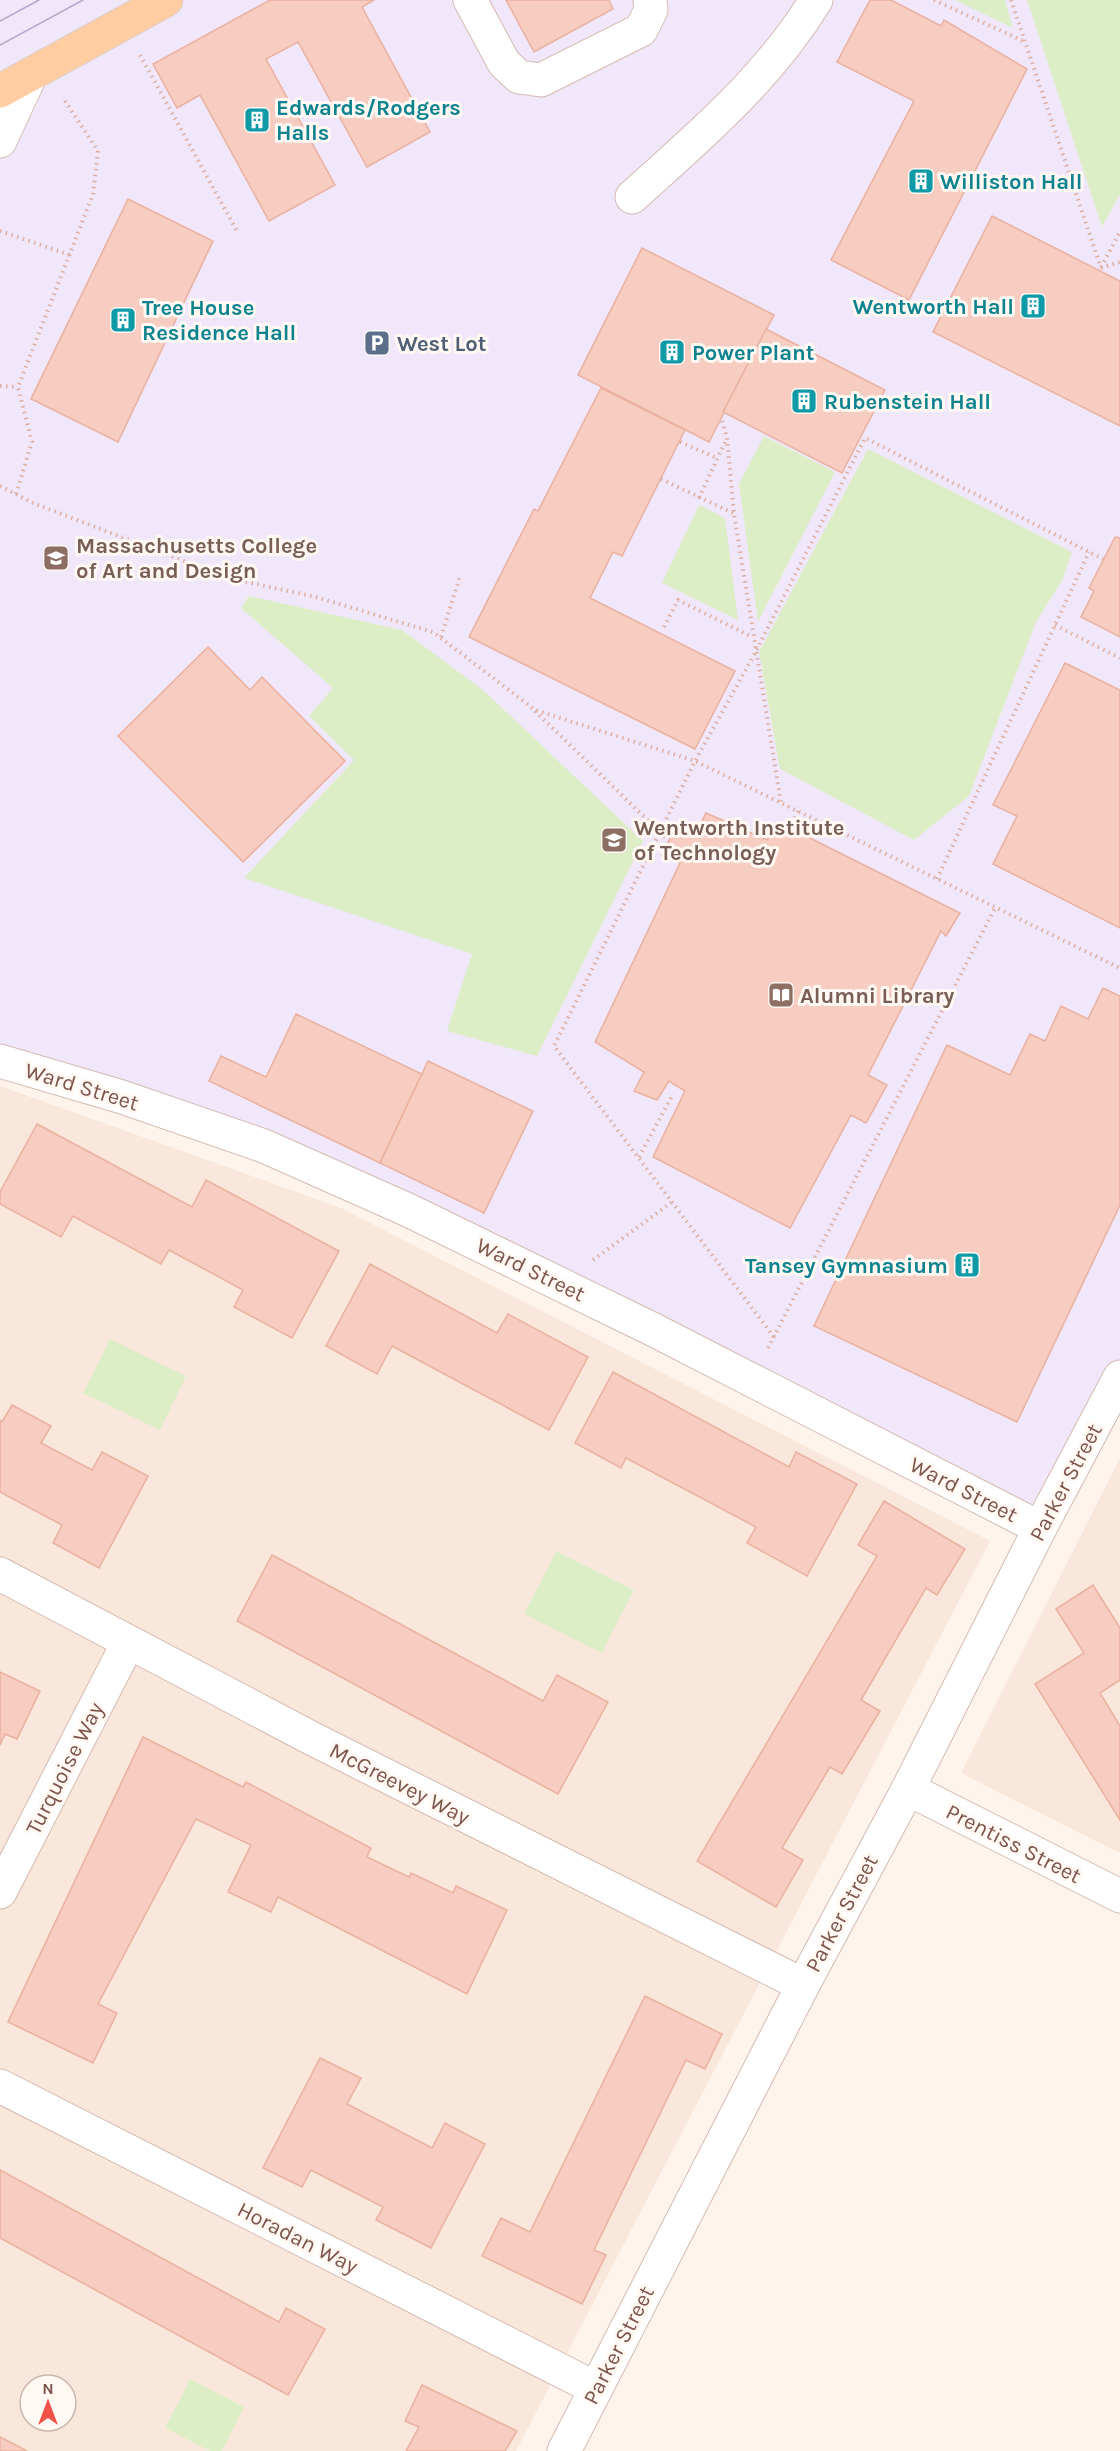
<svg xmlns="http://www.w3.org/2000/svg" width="1120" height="2451" font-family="Karla,sans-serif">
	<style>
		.residential { fill: #f9e7db; fill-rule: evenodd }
		.education { fill: #f0e7fb }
		.green { fill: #ddeec6 }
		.building { fill: #f6cdc0; stroke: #ebb09e; stroke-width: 1.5 }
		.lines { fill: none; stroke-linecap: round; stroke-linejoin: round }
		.minor-casing { stroke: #d5bbb1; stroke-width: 35 }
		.major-casing { stroke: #dbcfcc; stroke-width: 35 }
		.path { stroke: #ddafa1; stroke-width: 4; stroke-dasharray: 1.5 4.5; stroke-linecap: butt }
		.minor { stroke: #fff; stroke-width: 33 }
		.major { stroke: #ffcda1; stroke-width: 33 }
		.tram { stroke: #b4a6cb; stroke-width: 1.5 }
		.labels { text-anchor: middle; stroke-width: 6; stroke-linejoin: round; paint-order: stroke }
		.culture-label { font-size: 22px; font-weight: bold; fill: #0d838f; stroke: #fff8f3; text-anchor: start }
		.service-label { font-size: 22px; font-weight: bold; fill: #4e5e75; stroke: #fff8f3; text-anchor: start }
		.education-label { font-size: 22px; font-weight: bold; fill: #785e54; stroke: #fff8f3; text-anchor: start }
		.street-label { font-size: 22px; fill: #7d544a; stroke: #fff8f3 }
	</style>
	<rect width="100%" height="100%" fill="#fef4eb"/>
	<g class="residential">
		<path d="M0,1086L341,1208L990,1541L516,2451H0ZM30,2385H66V2421H30Z"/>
		<path d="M1120,1458V1853L961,1773Z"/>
	</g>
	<path class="education" d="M0,0H1120V1377L1040,1528L408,1210L0,1061Z"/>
	<g class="green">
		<path d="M955,0H1005L1013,28Z"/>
		<path d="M1027,0H1120V194L1102,227Z"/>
		<path d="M764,436L835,472L758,622L739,484Z"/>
		<path d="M868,449L1072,552L1062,581L1036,622L969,796L914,840L780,769L759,652Z"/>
		<path d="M699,505L725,518L738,620L662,583Z"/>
		<path d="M249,596L402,630L483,690L643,841L537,1056L447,1031L472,954L244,878L354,760L309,716L333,688L241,608Z"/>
		<path d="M110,1339L186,1376L160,1430L83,1393Z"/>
		<path d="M556,1551L634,1590L602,1653L524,1614Z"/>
		<path d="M190,2379L244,2407L222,2451H210L165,2428Z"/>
	</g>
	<g class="building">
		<path d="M270,0H374L362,7L430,132L367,167L298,42L266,59L335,185L269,221L200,95L177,108L153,64Z"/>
		<path d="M506,0H609L613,9L534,52Z"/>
		<path d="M870,0H891L941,26L944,20L1027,69L909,300L831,260L914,101L837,62Z"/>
		<path d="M128,199L213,241L118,442L31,399Z"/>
		<path d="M992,216L1120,281V426L933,332Z"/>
		<path d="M642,248L774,315L709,442L578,375Z"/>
		<path d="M766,329L885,390L842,473L723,412Z"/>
		<path d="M601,388L685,430L622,556L613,552L590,598L735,671L695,749L469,637L534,509L538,511Z"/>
		<path d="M1115,537L1120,538V637L1081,617L1094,591L1089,588Z"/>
		<path d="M208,647L250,690L262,677L345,761L243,862L118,736Z"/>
		<path d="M1065,663L1120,690V928L993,864L1017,816L993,805Z"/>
		<path d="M706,813L767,840L778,822L960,913L946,936L941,931L868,1075L887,1085L866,1123L851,1115L790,1228L653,1157L685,1091L669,1081L657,1100L634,1091L644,1072L595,1042L680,863L662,855L675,828L694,837Z"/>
		<path d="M1103,988L1120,996V1205L1017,1422L814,1326L947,1045L1010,1075L1030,1034L1045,1041L1061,1006L1088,1019Z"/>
		<path d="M296,1014L422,1074L380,1163L209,1081L221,1056L266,1077Z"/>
		<path d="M428,1061L533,1111L484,1213L380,1163Z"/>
		<path d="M37,1124L192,1207L206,1180L339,1251L292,1338L234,1307L243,1290L169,1250L161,1264L73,1216L61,1237L0,1204V1192Z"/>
		<path d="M370,1264L497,1333L508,1314L588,1357L549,1430L392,1346L377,1374L326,1346Z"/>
		<path d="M613,1372L789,1467L796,1452L857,1484L807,1576L747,1543L756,1527L626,1458L621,1468L575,1443Z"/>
		<path d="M12,1405L51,1426L41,1443L92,1470L102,1452L148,1476L99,1568L53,1543L62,1525L0,1492V1420L2,1422Z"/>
		<path d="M884,1501L965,1549L937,1595L926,1588L861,1700L880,1711L842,1774L830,1767L782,1848L803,1860L776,1907L697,1861L877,1556L858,1545Z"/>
		<path d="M272,1555L543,1701L557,1675L608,1702L558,1794L237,1621Z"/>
		<path d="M1093,1585L1120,1628V1680L1100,1693L1120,1726V1820L1035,1684L1084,1653L1056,1609Z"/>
		<path d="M0,1672L40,1691L17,1739L5,1734L0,1745Z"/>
		<path d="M143,1737L243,1787L246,1782L371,1848L367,1857L409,1877L411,1873L453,1893L456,1886L507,1910L467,1994L278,1897L271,1912L228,1892L251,1845L196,1819L98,2004L117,2013L93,2063L8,2022Z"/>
		<path d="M645,1996L722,2034L705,2069L686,2060L594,2250L606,2255L582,2304L482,2256L501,2218L530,2232Z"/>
		<path d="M320,2058L361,2078L347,2104L432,2148L445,2123L485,2144L431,2248L376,2220L383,2207L311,2170L302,2187L263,2168Z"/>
		<path d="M0,2170L279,2322L286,2308L325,2329L288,2395L0,2238Z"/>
		<path d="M422,2385L517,2431L505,2451H406L419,2427L405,2421Z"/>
		<path d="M0,2437L27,2451H0Z"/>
	</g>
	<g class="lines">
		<defs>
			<g id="minor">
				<path d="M470,0L504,63L519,77L541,80L641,30L651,10L650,0"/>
				<path d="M0,141L31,74"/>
				<path d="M632,197C699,136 768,79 816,0"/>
				<path d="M0,1061L122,1097L264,1146L408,1210L654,1330L1040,1528"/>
				<path d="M0,1574L311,1738L803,1985"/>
				<path d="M908,1789L1120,1896"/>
				<path d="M0,1892L128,1643"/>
				<path d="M0,2086L595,2388"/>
				<path d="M564,2451L803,1985L908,1789L1040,1528L1120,1377"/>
			</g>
			<path id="major" d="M0,91L166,0"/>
		</defs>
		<use href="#minor" class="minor-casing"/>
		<use href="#major" class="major-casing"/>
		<g class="path">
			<path d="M934,0L1023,41"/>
			<path d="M1011,0L1101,268"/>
			<path d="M140,55L237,231"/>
			<path d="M0,231L70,255"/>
			<path d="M1101,267L1120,232"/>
			<path d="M1101,268L1120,262"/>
			<path d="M0,386L18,387"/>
			<path d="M722,421L727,438L734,514L781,803"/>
			<path d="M680,442L717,458"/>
			<path d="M661,479L733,513"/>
			<path d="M0,486L33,503L228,578L316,597L433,632L535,710L695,761L1120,968"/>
			<path d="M16,494L32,442L18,387L93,194L98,151L63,98"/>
			<path d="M699,498L727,438"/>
			<path d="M1055,625L1120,658"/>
			<path d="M664,627L678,600L752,637"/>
			<path d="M441,637L460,576"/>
			<path d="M535,711L669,841"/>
			<path d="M791,829L798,811"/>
			<path d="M937,879L1089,552"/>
			<path d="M639,1157L672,1096"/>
			<path d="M593,1260L672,1202"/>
			<path d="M774,1337L554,1046L695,761L755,653L865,438L1103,559"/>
			<path d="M768,1348L995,908"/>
		</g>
		<use href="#minor" class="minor"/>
		<use href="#major" class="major"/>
		<g class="tram">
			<path d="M0,21L39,0"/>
			<path d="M0,45L83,0"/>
		</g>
	</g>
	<defs>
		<symbol id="building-square" viewBox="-11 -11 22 22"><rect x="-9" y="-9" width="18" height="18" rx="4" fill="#0f9aa8" stroke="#fff8f3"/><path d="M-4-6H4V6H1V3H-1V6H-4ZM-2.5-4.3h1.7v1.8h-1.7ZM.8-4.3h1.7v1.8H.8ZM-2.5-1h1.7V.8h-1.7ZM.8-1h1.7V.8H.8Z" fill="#fff"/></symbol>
		<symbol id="parking-square" viewBox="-11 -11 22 22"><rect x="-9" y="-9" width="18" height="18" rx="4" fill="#5c6f8a" stroke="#fff8f3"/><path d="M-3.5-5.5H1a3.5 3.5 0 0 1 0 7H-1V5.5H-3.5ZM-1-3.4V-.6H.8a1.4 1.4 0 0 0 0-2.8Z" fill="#fff"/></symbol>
		<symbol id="university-square" viewBox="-11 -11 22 22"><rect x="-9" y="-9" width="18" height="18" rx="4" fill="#8d6e63" stroke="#fff8f3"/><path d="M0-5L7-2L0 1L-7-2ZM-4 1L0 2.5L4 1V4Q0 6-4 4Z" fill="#fff"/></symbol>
		<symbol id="library-square" viewBox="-11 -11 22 22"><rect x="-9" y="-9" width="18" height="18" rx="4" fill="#8d6e63" stroke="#fff8f3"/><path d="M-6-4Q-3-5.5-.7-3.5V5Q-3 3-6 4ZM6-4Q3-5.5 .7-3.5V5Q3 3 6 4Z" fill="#fff"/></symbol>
	</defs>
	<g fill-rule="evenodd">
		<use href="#building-square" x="242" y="105" width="30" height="30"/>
		<use href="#building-square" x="906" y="166" width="30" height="30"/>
		<use href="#building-square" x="1018" y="291" width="30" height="30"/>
		<use href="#building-square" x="108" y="305" width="30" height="30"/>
		<use href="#parking-square" x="362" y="328" width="30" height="30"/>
		<use href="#building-square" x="657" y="337" width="30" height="30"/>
		<use href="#building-square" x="789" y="386" width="30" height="30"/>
		<use href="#university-square" x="41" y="543" width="30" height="30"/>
		<use href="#university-square" x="599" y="825" width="30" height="30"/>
		<use href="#library-square" x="766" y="980" width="30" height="30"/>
		<use href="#building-square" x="952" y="1250" width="30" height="30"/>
	</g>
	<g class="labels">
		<g class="culture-label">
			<text x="276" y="115">Edwards/Rodgers<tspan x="276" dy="25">Halls</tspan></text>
			<text x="940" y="189">Williston Hall</text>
			<text x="1014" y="314" text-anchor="end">Wentworth Hall</text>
			<text x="142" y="315">Tree House<tspan x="142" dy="25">Residence Hall</tspan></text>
			<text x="692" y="360">Power Plant</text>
			<text x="824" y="409">Rubenstein Hall</text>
			<text x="948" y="1273" text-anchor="end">Tansey Gymnasium</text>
		</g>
		<g class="service-label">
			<text x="397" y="351">West Lot</text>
		</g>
		<g class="education-label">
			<text x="76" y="553">Massachusetts College<tspan x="76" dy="25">of Art and Design</tspan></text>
			<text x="634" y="835">Wentworth Institute<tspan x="634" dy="25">of Technology</tspan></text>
			<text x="800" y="1003">Alumni Library</text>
		</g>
		<g class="street-label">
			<text transform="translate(82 1086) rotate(17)" y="8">Ward Street</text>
			<text transform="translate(531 1269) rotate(26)" y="8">Ward Street</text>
			<text transform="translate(1065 1482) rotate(-62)" y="8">Parker Street</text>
			<text transform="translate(964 1489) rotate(27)" y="8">Ward Street</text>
			<text transform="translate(64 1768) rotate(-63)" y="8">Turquoise Way</text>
			<text transform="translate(400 1783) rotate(27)" y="8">McGreevey Way</text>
			<text transform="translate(1014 1843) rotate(27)" y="8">Prentiss Street</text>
			<text transform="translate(841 1913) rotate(-62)" y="8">Parker Street</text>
			<text transform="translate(298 2237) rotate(27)" y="8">Horadan Way</text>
			<text transform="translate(618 2345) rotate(-63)" y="8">Parker Street</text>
		</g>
	</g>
	<g transform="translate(48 2403)"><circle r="28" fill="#fff8f3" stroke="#cbb6af" stroke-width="1.5"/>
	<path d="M0-4.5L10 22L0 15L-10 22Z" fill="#f15247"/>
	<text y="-9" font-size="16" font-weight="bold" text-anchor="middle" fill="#7d544a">N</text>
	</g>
</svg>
